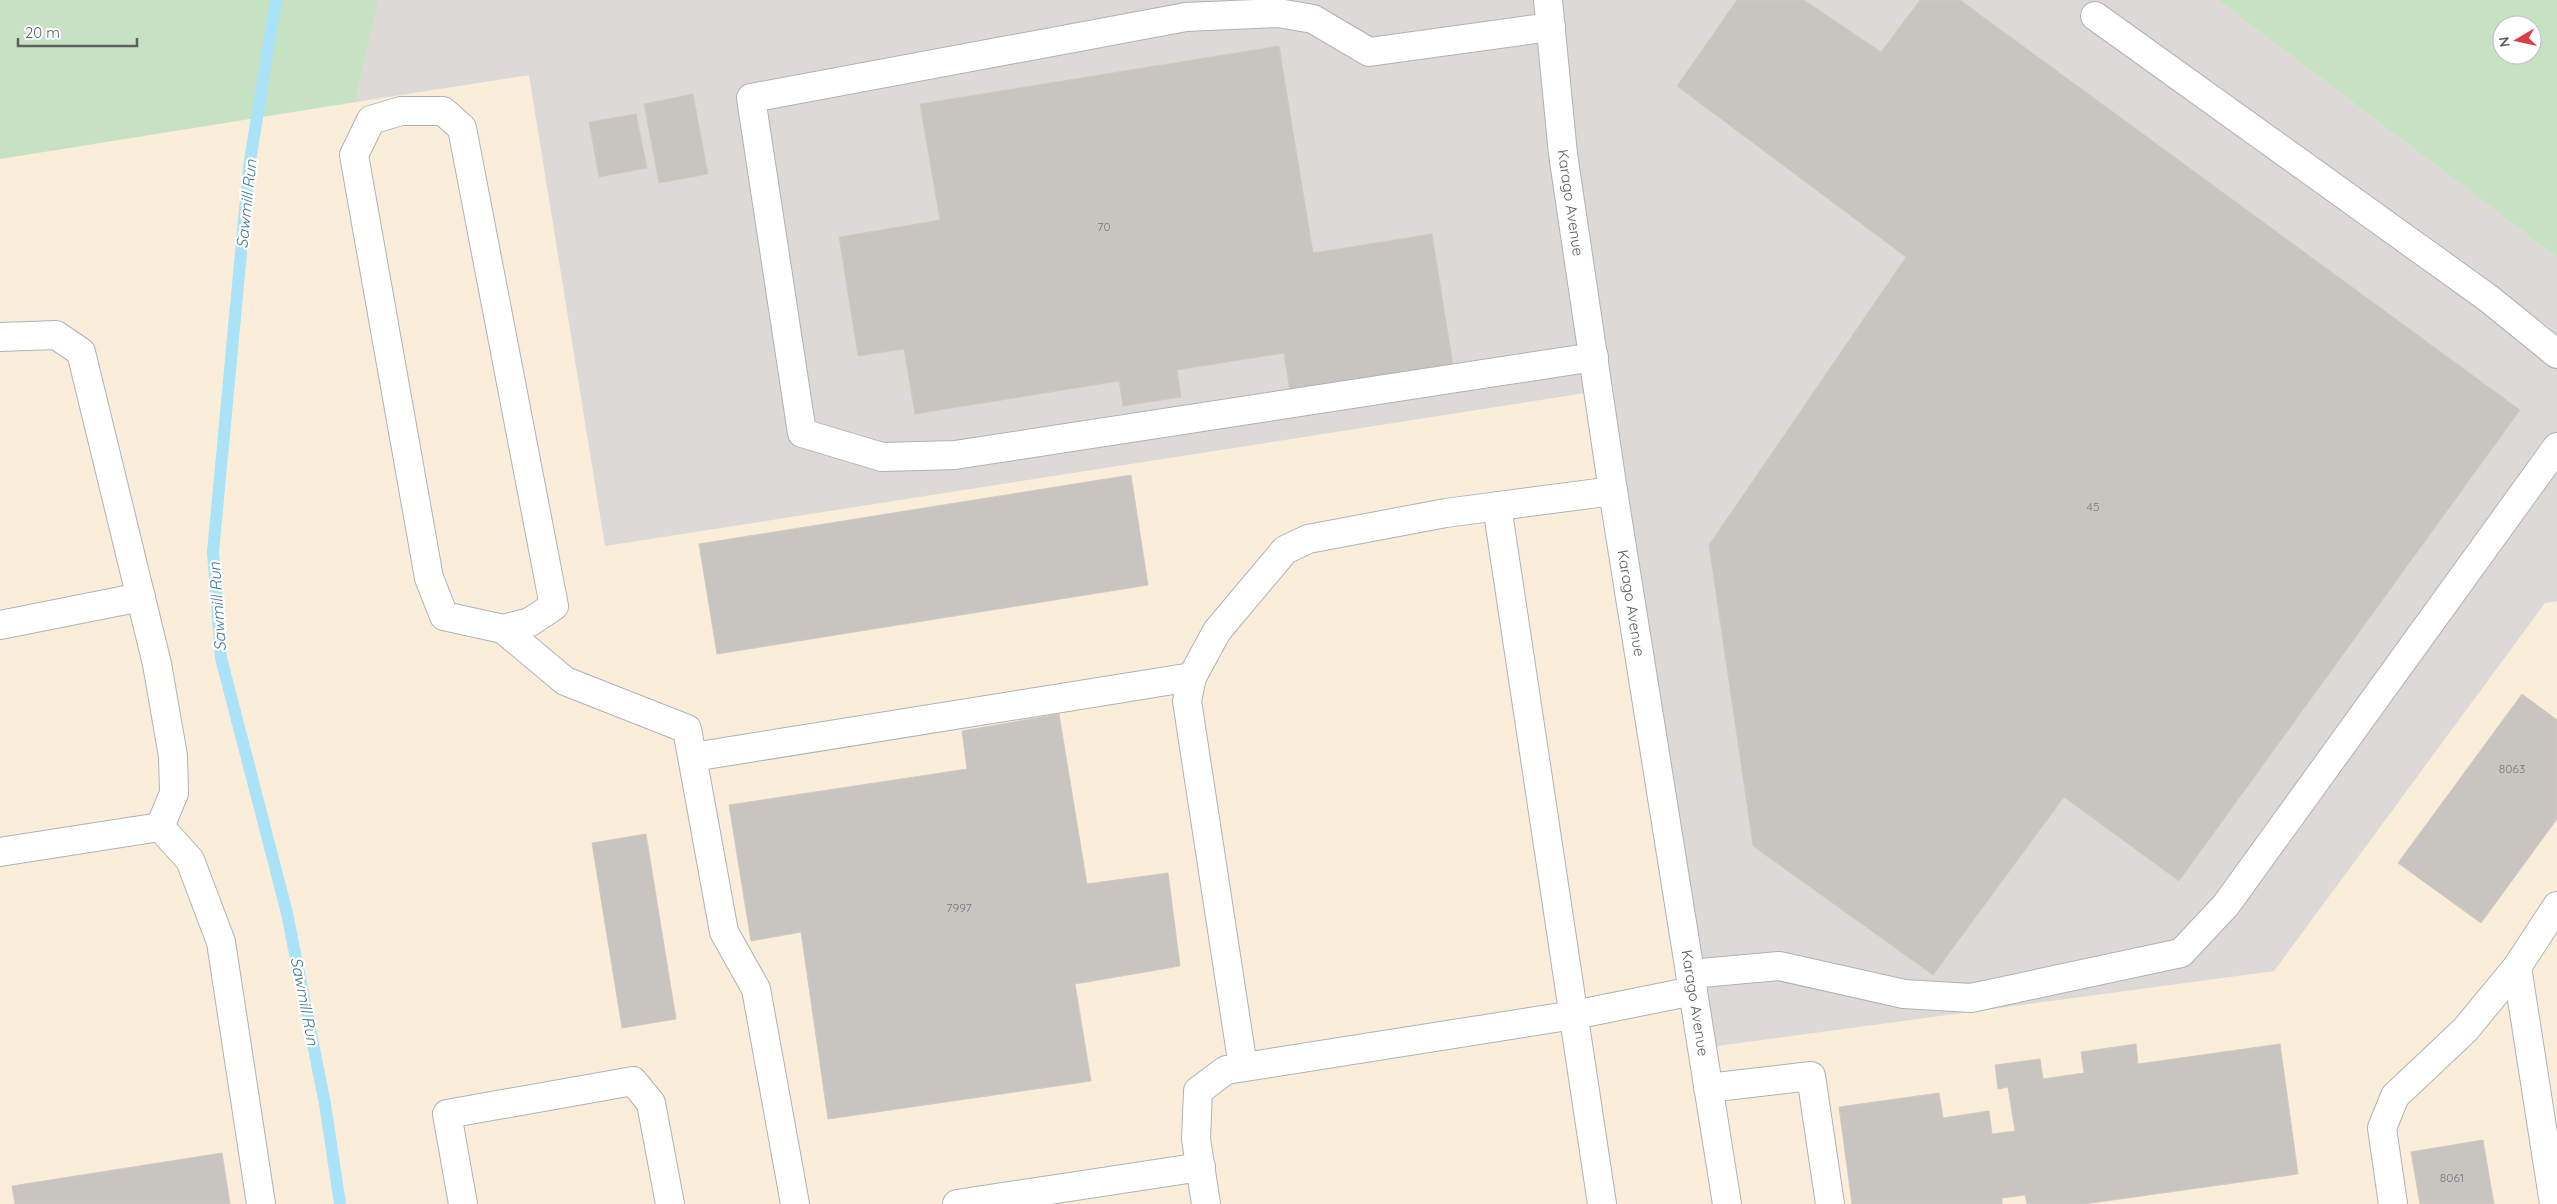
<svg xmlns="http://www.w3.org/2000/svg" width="2557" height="1204" font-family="Quicksand,sans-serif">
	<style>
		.commercial { fill: #faeedb }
		.industrial { fill: #dcd9d6 }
		.green { fill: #c7e2c2; fill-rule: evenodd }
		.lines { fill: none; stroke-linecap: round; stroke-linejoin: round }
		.stream { stroke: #aae2f7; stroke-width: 12 }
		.building { fill: #c8c4c0; stroke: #d1cac3 }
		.minor-casing { stroke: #afb2b5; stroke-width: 30 }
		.minor { stroke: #fff; stroke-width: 28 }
		.labels { text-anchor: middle; stroke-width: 4.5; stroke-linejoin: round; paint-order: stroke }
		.number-label { font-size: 12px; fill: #77797a }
		.street-label { font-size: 15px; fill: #5c6063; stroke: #fff }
		.water-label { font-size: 16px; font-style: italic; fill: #437997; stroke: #fff }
	</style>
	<rect width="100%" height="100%" fill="#ede9e4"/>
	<path class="commercial" d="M529,75L605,546L1598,391L1702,1048L2274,971L2545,603L2557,601V1204H0V159Z"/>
	<path class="industrial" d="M379,0H2218L2557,257V601L2545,603L2274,971L1702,1048L1598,391L605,546L529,75L355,102Z"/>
	<g class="green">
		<path d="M0,0H379L355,102L0,159Z"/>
		<path d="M2218,0H2557V257ZM2502,25H2532V55H2502Z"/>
	</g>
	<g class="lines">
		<path class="stream" d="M276,0L249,167L213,552L221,658L287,913L325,1104L340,1204"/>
	</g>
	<g class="building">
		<path d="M1737,0H1804L1881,52L1920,0H1960L2520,410L2179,881L2064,797L1933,975L1753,846L1709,545L1906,257L1677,86Z"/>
		<path d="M1279,46L1313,253L1432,234L1453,365L1290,392L1284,353L1177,370L1181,397L1123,406L1119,381L915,414L904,349L858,356L839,237L940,220L920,104Z"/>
		<path d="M693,94L708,174L659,183L644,104Z"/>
		<path d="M636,114L647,168L599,177L589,122Z"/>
		<path d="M1131,475L1148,585L717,654L699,544Z"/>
		<path d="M2522,694L2557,720V819L2481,923L2398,863Z"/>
		<path d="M1059,714L1087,884L1168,873L1180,966L1075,984L1091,1081L828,1119L801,932L751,941L729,805L967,769L962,731Z"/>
		<path d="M646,834L676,1019L622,1028L592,843Z"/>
		<path d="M2136,1044L2138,1064L2280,1044L2298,1174L2084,1204H2027L2025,1195L2002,1198V1204H1852L1839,1107L1939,1093L1943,1118L1989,1111L1992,1134L2015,1131L2008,1087L1998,1089L1995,1065L2040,1059L2043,1079L2084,1073L2081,1052Z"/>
		<path d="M2483,1140L2494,1204H2420L2411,1152Z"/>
		<path d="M222,1153L230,1204H15L12,1186Z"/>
	</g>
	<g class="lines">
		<defs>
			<g id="minor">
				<path id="s1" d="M1548,0L1563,154L1613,491L1727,1204"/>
				<path d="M2095,16L2488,298L2557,354"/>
				<path d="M1551,27L1369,52L1313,19L1278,13L1186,17L751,98L802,433L882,457L955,455L1594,357"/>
				<path d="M401,111H443L462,128L554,606L530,622L503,629L444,616L429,578L354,155L371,120Z"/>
				<path d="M0,337L56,335L81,352L157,664L173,756L174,793L160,827"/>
				<path d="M1497,506L1602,1204"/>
				<path d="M0,625L141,597"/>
				<path d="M503,629L565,681L687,729L724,932L756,989L795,1204"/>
				<path d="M693,757L1192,677"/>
				<path d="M0,852L160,827L190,860L221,942L261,1204"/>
				<path d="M2517,967L2557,906"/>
				<path d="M1690,974L1779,966L1904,994L1971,998L2181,953L2226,905L2557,447"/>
				<path d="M1243,1067L1187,701L1192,677L1217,631L1285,550L1308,539L1446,513L1613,491"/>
				<path d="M1708,1088L1811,1076L1830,1204"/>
				<path d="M463,1204L447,1114L633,1081L651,1103L670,1204"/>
				<path d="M957,1204L1201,1167"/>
				<path d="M1206,1204L1196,1139L1198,1091L1226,1070L1574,1015L1693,991"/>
				<path d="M2393,1204L2382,1128L2395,1096L2465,1030L2517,967L2554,1204"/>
			</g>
		</defs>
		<use href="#minor" class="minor-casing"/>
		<use href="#minor" class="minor"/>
	</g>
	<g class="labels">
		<g class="number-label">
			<text x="1104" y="231">70</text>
			<text x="2093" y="511">45</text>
			<text x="2512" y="773">8063</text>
			<text x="959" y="912">7997</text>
			<text x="2452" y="1182">8061</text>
		</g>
		<g class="street-label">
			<text dy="5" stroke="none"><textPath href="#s1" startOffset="204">Karago Avenue</textPath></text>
			<text dy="5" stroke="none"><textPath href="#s1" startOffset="609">Karago Avenue</textPath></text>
			<text dy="5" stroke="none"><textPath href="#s1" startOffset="1014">Karago Avenue</textPath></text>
		</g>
		<g class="water-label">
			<text transform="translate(246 204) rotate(-84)" y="6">Sawmill Run</text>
			<text transform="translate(217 607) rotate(-94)" y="6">Sawmill Run</text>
			<text transform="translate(305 1001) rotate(79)" y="6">Sawmill Run</text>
		</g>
	</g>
	<g transform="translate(2517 40) rotate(261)"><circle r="24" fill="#ffffff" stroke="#bebfc1"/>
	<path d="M0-4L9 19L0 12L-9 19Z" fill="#d93e4a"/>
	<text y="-8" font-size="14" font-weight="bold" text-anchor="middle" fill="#5c6063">N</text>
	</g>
	<path d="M18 38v8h119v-8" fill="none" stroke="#5c6063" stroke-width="2.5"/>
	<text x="25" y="38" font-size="15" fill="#5c6063" stroke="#ffffff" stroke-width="4" paint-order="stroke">20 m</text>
</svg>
